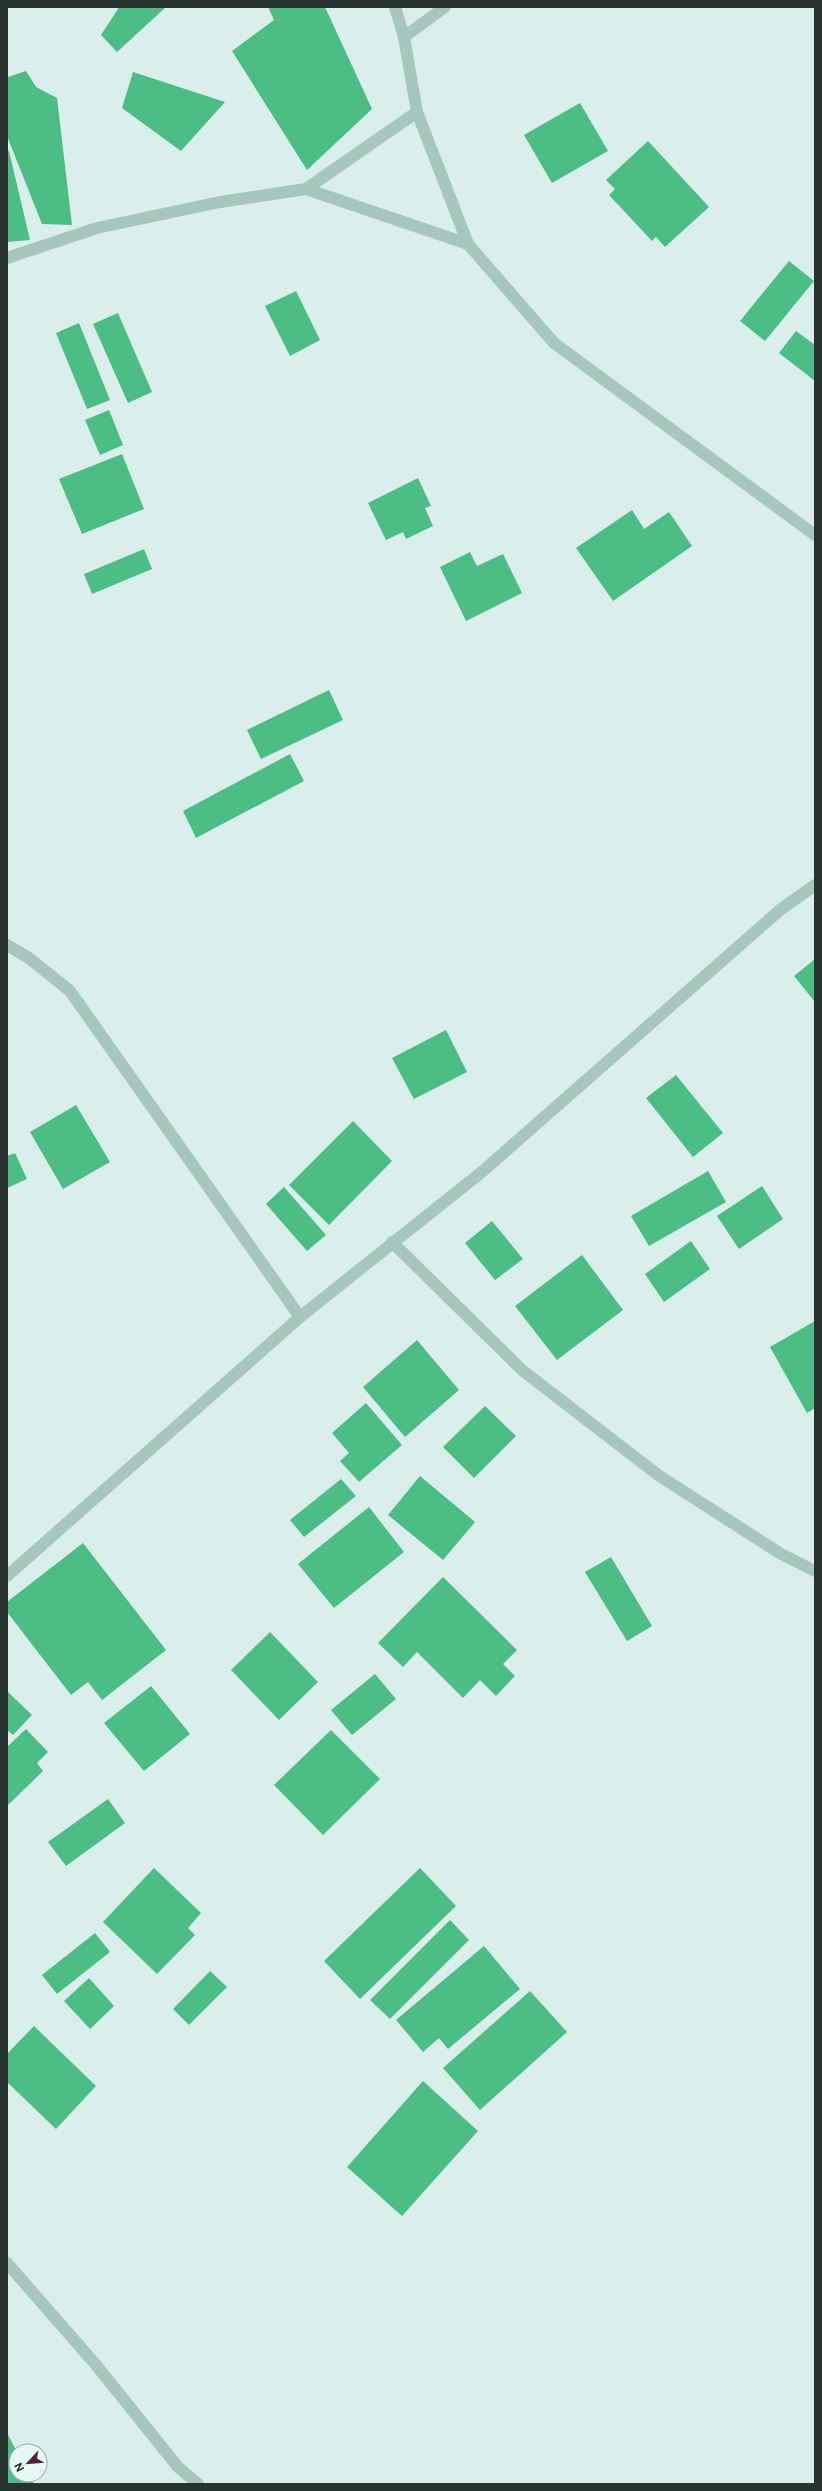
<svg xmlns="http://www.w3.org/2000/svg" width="822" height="2491" font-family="Commissioner,sans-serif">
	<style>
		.building { fill: #4bbd85 }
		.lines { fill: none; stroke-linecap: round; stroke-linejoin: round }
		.minor { stroke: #a7c6be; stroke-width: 12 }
	</style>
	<rect width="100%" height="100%" fill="#daefeb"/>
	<g class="building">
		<path d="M117,7H166L117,52L101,35L118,9Z"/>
		<path d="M268,7H325L372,109L307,170L232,51L274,20Z"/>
		<path d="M26,71L36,87L57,98L72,225L42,224L7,136L8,77Z"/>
		<path d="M133,72L225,102L181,151L122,108Z"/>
		<path d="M580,103L608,151L552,183L524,135Z"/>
		<path d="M648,141L709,207L665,247L656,237L652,241L609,195L615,189L606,180Z"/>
		<path d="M7,151H9L30,240L7,242Z"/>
		<path d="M789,261L814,281L765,341L740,321Z"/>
		<path d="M296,291L320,340L290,356L265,306Z"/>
		<path d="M118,313L152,392L128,403L93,324Z"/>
		<path d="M79,323L110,400L87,409L56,333Z"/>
		<path d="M796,331L815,345V381L779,353Z"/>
		<path d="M109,410L123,445L100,455L85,420Z"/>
		<path d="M122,454L144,509L82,534L59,479Z"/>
		<path d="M418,478L431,506L425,508L433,526L406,539L403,532L386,540L368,503Z"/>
		<path d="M632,510L644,529L669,512L692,546L613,601L576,548Z"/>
		<path d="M144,549L152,569L92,594L84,574Z"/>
		<path d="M470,552L477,566L503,554L522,593L466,621L440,567Z"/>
		<path d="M329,690L343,720L261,759L247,730Z"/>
		<path d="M290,754L304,781L196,838L183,811Z"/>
		<path d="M815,959V1002L794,976Z"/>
		<path d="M446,1030L467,1072L414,1099L392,1058Z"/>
		<path d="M676,1075L723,1133L693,1157L646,1098Z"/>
		<path d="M76,1105L110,1162L63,1189L30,1132Z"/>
		<path d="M353,1121L392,1161L329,1225L289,1185Z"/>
		<path d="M15,1153L27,1179L7,1188V1156Z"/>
		<path d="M708,1171L726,1202L649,1246L631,1216Z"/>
		<path d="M762,1186L783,1219L739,1249L717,1216Z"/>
		<path d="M284,1187L326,1235L307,1251L266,1204Z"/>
		<path d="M492,1221L523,1259L495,1280L465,1243Z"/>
		<path d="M691,1241L710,1269L664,1302L645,1274Z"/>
		<path d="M582,1255L623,1310L557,1360L515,1306Z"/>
		<path d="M815,1321V1408L807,1413L770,1347Z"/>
		<path d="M417,1340L459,1390L405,1437L363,1387Z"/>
		<path d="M366,1403L402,1445L359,1482L340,1461L349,1453L332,1433Z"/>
		<path d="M485,1406L516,1436L474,1478L443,1447Z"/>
		<path d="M420,1476L475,1522L443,1560L388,1515Z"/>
		<path d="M341,1479L356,1496L304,1537L290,1520Z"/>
		<path d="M369,1507L404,1552L334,1608L298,1564Z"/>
		<path d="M83,1543L166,1650L102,1700L88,1682L71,1695L7,1612V1602Z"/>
		<path d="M611,1557L652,1626L627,1641L585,1572Z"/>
		<path d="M443,1577L517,1650L503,1664L515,1676L496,1696L480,1680L463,1698L417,1652L403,1667L378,1643Z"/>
		<path d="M270,1632L318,1682L279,1720L231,1670Z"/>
		<path d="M375,1674L396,1699L352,1735L331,1710Z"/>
		<path d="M151,1686L190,1734L144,1771L104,1723Z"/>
		<path d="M7,1691L32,1715L13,1735L7,1730Z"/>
		<path d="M26,1729L48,1752L37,1763L43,1771L7,1806V1747Z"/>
		<path d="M331,1730L380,1779L323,1835L274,1785Z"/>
		<path d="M108,1799L125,1823L66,1866L48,1842Z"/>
		<path d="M154,1868L201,1913L188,1928L195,1935L157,1974L103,1922Z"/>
		<path d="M420,1868L456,1906L360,1999L324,1961Z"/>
		<path d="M450,1920L469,1940L390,2019L370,2000Z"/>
		<path d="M95,1933L110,1952L57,1994L42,1975Z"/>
		<path d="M484,1946L520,1989L448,2049L439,2038L423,2052L396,2020Z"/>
		<path d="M210,1971L227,1987L189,2025L173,2009Z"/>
		<path d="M89,1978L114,2006L90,2029L64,2001Z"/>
		<path d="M530,1991L567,2032L480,2110L443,2068Z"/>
		<path d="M34,2026L96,2086L56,2129L7,2082V2054Z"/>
		<path d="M423,2081L478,2131L402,2216L347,2167Z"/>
		<path d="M7,2433L16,2450V2475H29L34,2484H7Z"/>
	</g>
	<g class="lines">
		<g class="minor">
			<path d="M395,7L404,37L417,112L468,244L554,343L815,535"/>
			<path d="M404,37L445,7"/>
			<path d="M306,189L468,244"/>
			<path d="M7,258L97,228L220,202L306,189L417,112"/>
			<path d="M7,945L29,958L70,991L300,1317"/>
			<path d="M392,1242L522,1370L658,1475L781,1554L815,1571"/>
			<path d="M7,1576L300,1317L483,1171L780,910L815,885"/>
			<path d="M7,2263L96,2365L178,2467L198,2484"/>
		</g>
	</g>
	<rect width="822" height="2491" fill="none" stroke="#27332e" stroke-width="16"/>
	<g transform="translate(28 2463) rotate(244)"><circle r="19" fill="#e6f7f4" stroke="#9aa9a5"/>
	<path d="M0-3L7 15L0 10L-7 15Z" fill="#522041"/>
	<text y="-6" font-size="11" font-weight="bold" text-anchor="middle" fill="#27332e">N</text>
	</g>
</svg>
